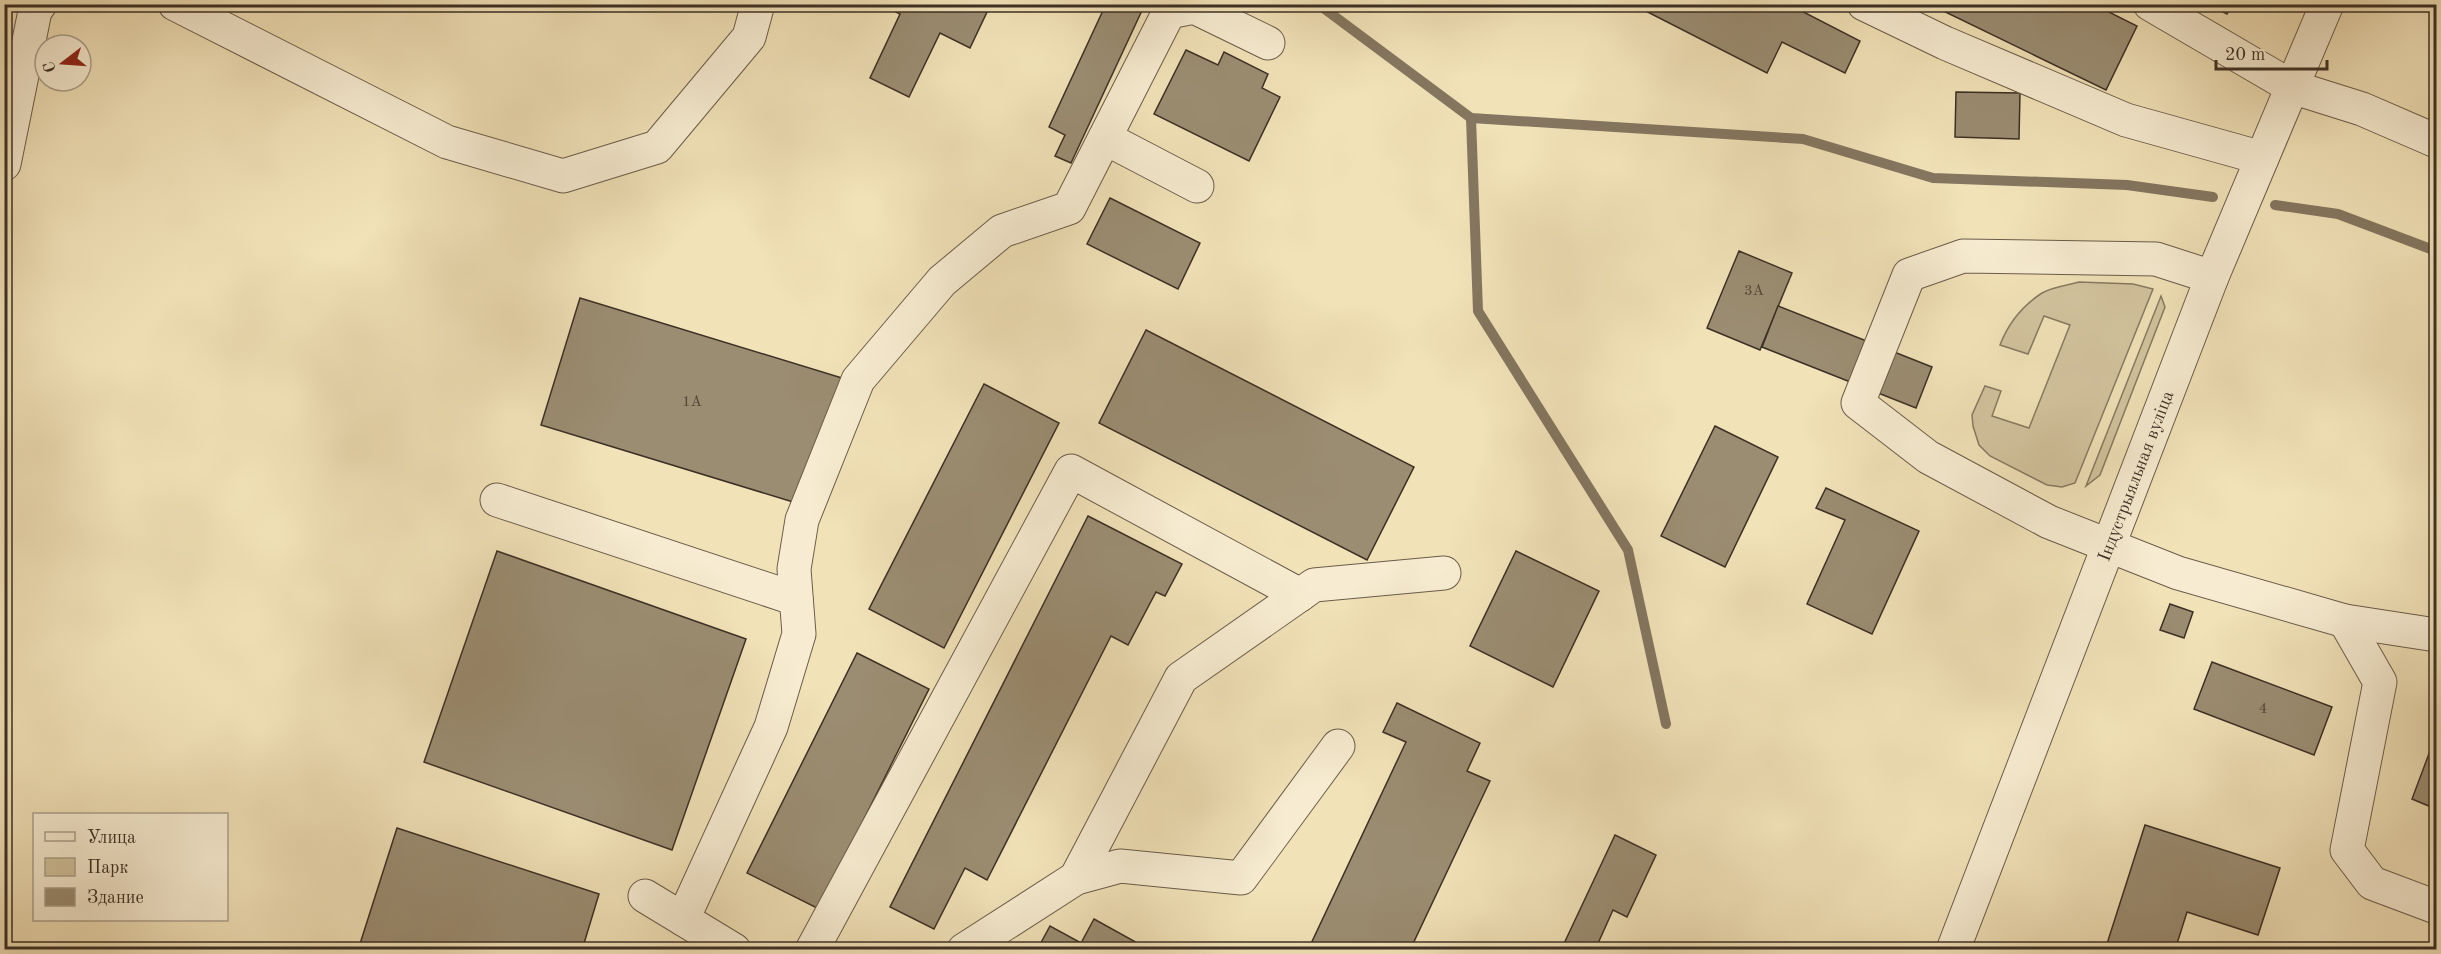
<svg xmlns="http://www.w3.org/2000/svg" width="2441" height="954" font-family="'Old Standard TT',serif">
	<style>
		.green { fill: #d3c49f; stroke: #887a62; stroke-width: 1.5 }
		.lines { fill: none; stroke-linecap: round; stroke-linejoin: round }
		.stream { stroke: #847660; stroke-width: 10 }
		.building { fill: #9b8d72; stroke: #3c3026; stroke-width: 1.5 }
		.minor-casing { stroke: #6a5c4a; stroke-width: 35 }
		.minor { stroke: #f7ecd1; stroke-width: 33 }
		.labels { text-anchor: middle; stroke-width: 5; stroke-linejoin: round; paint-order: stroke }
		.number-label { font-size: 15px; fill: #544739 }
		.street-label { font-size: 18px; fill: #3c3026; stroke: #f7ecd1 }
	</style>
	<rect width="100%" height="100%" fill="#f2e2b8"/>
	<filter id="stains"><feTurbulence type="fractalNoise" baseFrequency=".00333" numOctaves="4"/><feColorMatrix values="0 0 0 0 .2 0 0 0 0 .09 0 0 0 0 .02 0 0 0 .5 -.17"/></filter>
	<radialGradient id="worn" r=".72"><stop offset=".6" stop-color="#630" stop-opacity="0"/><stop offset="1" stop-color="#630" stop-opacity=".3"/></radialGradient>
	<g class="green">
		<path d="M2079,282L2133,284L2153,289L2075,483L2062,487L2047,485L1990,456L1979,445L1973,426L1972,415L1985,386L2001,391L1992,416L2029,428L2070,325L2044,316L2028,354L2000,345C2008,324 2022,306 2042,293C2052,287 2068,285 2079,282Z"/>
		<path d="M2161,296L2165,307L2100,475L2086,486Z"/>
	</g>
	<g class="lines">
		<g class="stream">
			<path d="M1318,4L1471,118L1803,139L1933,178L2127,185L2213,197"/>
			<path d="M1471,118L1478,311L1628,550L1666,724"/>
			<path d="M2275,205L2338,214L2436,251"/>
		</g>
	</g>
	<g class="building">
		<path d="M880,4H970L987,12L970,48L940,33L909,97L870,78L900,14Z"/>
		<path d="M1106,4H1145L1071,163L1055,156L1065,135L1049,127Z"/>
		<path d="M1632,4H1788L1860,41L1845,73L1782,42L1767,73Z"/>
		<path d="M1929,4H2093L2137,26L2106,90Z"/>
		<path d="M2207,4H2232L2227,14Z"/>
		<path d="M1186,50L1218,65L1224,52L1268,74L1262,88L1280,97L1249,161L1154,114Z"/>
		<path d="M1956,92L2020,93L2019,139L1955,137Z"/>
		<path d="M1110,198L1200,243L1178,289L1087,244Z"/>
		<path d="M1739,251L1792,273L1760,350L1707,328Z"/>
		<path d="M580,298L842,378L803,505L541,425Z"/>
		<path d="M1778,306L1932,367L1916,408L1762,347Z"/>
		<path d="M1146,330L1414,467L1367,560L1099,423Z"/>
		<path d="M984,384L1059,423L944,648L869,609Z"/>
		<path d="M1715,426L1778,457L1725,567L1661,536Z"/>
		<path d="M1826,488L1919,531L1872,634L1807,604L1845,520L1816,508Z"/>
		<path d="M1088,516L1182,564L1165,596L1156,592L1128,645L1111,636L987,880L965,868L934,929L890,907Z"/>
		<path d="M497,551L746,639L672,850L424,762Z"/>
		<path d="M1516,551L1599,591L1553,687L1470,646Z"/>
		<path d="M2170,604L2193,612L2184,638L2160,630Z"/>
		<path d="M857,653L929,689L819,909L747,873Z"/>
		<path d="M2212,662L2332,707L2314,755L2194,709Z"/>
		<path d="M1397,703L1480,743L1467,771L1490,781L1410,950H1308L1406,742L1383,732Z"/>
		<path d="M2436,735V809L2412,799Z"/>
		<path d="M2145,825L2280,868L2258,935L2187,912L2175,950H2105Z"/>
		<path d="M397,828L599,894L582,950H358Z"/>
		<path d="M1615,835L1656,855L1627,917L1613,910L1595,950H1561Z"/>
		<path d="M1094,919L1150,950H1037L1050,926L1081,943Z"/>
	</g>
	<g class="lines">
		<defs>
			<g id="minor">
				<path d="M175,4L447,142L563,176L657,147L749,37L758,4"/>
				<path d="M1864,4L1945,43L2126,120L2262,158"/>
				<path d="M2150,4L2292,87L2362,109L2436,141"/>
				<path d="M1105,138L1197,186"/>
				<path d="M4,164L35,11L40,4"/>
				<path d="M2212,277L2156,259L1963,256L1909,275L1858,403L1928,457L2049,522L2178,573L2345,621L2436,635"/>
				<path d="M497,500L796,599"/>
				<path d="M2345,621L2380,682L2347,850L2372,883L2436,907"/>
				<path d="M1076,878L1120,866L1241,878L1338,746"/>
				<path d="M645,896L734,950"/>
				<path d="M683,919L771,727L799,634L794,569L802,520L858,380L942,281L1002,231L1069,208L1169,12L1194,7L1268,43"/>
				<path d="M812,950L1071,471L1300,595"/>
				<path d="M964,950L1076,878L1181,678L1314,585L1444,573"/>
				<path id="s1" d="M1953,950L2212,277L2327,4"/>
			</g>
		</defs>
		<use href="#minor" class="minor-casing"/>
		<use href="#minor" class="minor"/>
	</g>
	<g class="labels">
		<g class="number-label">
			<text x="1754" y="295">3А</text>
			<text x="692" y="406">1А</text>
			<text x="2263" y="713">4</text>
		</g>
		<g class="street-label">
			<text dy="6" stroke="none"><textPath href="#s1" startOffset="508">Індустрыяльная вуліца</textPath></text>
		</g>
	</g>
	<rect width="2441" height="954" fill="none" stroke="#f2e2b8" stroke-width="24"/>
	<rect x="6" y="6" width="2429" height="942" fill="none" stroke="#3c3026" stroke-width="3"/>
	<rect x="12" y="12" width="2417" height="930" fill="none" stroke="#3c3026" stroke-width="1.5"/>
	<rect x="33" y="813" width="195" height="108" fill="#f7ecd1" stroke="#aca18d" stroke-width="1.5"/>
	<rect x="45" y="832" width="30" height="9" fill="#f7ecd1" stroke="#aca18d" stroke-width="1.5"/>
	<text x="87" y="843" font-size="18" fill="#3c3026">Улица</text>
	<rect x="45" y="858" width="30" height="18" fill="#d3c49f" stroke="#aca18d" stroke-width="1.5"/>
	<text x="87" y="873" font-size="18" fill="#3c3026">Парк</text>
	<rect x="45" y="888" width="30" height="18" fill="#9b8d72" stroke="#aca18d" stroke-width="1.5"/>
	<text x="87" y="903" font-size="18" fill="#3c3026">Здание</text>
	<g transform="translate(63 63) rotate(253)"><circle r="28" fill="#f7ecd1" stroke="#aca18d" stroke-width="1.5"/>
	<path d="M0-4.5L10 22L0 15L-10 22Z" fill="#8f2418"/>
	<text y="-9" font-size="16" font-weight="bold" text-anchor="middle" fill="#3c3026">С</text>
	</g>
	<path d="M2216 60v9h111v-9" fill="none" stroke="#3c3026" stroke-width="3"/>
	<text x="2225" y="60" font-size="18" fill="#3c3026" stroke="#f7ecd1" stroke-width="4.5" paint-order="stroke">20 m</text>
	<rect width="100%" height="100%" filter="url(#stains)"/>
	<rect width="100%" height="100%" fill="url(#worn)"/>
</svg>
